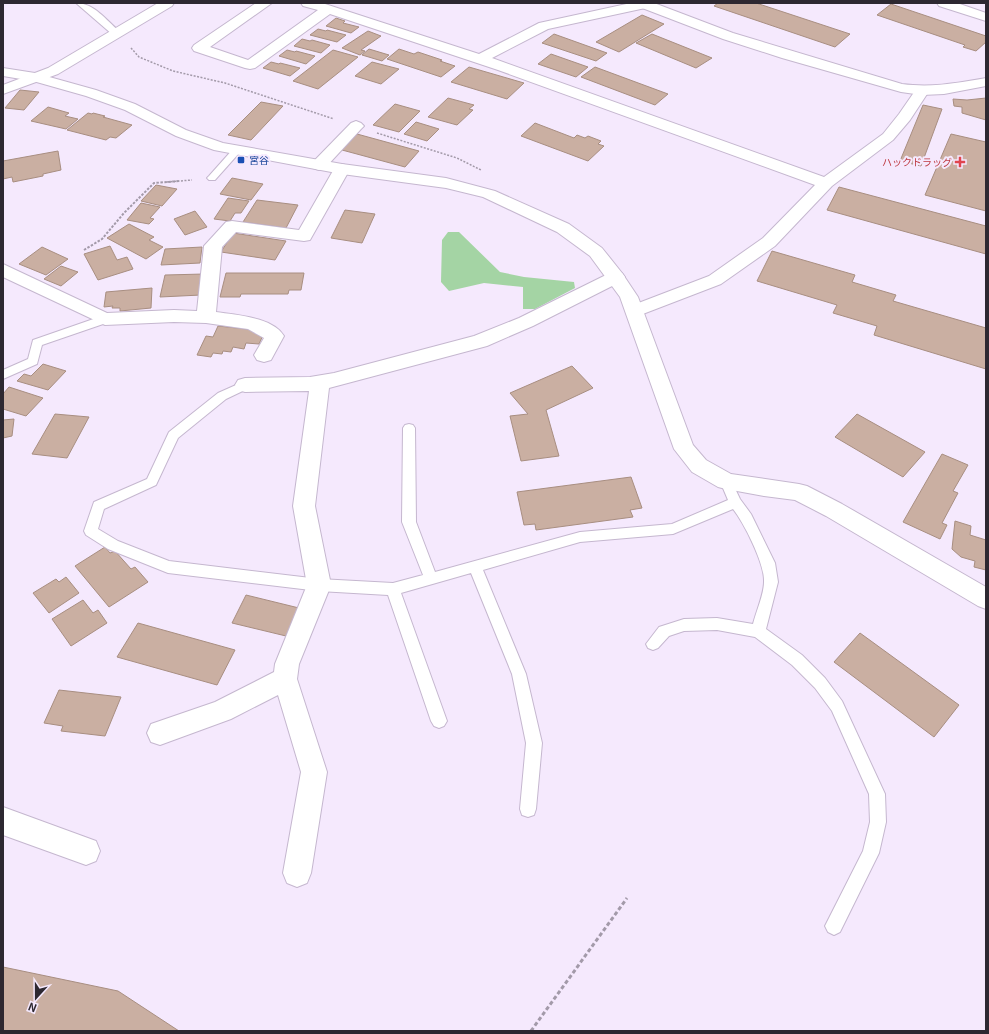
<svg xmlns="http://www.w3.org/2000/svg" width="989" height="1034" font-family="Georgia,'Noto Sans JP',serif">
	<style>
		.green { fill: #a4d4a4 }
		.building { fill: #caafa2; stroke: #a88e81 }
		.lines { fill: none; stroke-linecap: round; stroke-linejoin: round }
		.lane-casing { stroke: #c5b7cf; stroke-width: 2 }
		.street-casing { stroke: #c5b7cf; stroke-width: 2 }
		.secondary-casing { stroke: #c5b7cf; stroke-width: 2 }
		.path-far2 { stroke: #a39aa9; stroke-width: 1.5; stroke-dasharray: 2 1.5; stroke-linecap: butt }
		.path-far1 { stroke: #a39aa9; stroke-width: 2; stroke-dasharray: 2.5 1.5; stroke-linecap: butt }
		.path { stroke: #a39aa9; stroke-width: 3; stroke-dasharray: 4 2.5; stroke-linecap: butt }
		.lane { fill: #fff; fill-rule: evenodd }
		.street { fill: #fff; fill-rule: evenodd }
		.secondary { fill: #fff; fill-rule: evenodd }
		.transit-dot { fill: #1a4fb4; stroke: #f5e9fd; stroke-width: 1.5 }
		.health-dot { fill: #e0444e; stroke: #f5e9fd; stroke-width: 1.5 }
		.labels { text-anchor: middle; stroke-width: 4; stroke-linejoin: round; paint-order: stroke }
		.far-transit-label { font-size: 10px; fill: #164399; stroke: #f5e9fd; text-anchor: start }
		.far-health-label { font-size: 10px; fill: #be3a42; stroke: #f5e9fd; text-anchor: end }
	</style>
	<rect width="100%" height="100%" fill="#f5e9fd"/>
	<path class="green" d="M448,232H459L500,272L524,277L574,282L575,288L535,309H523V287L484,283L449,291L441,282L442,240Z"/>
	<g class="building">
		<path d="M718,3H756L850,34L835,47L714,6Z"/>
		<path d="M891,4L986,36V42L976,51L963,47L965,45L877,15Z"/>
		<path d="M642,15L664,24L619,52L596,42Z"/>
		<path d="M336,18L345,21L343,23L359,27L351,33L326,26Z"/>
		<path d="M318,29L326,31L327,30L346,35L337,42L310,35Z"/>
		<path d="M368,31L381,36L361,50L365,51L360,55L342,48Z"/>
		<path d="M554,34L607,53L596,61L542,43Z"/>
		<path d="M652,34L712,58L696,68L636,43Z"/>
		<path d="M302,39L310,41L312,40L330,45L321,53L294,46Z"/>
		<path d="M369,49L389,55L382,61L362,55Z"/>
		<path d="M399,49L414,54L418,52L442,60L440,61L455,66L441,77L387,59Z"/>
		<path d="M287,50L295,52L296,51L315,56L306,64L279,56Z"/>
		<path d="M333,50L358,57L318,89L293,81Z"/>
		<path d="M551,54L588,67L576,77L538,64Z"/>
		<path d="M271,62L279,64L280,63L300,68L290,76L263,68Z"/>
		<path d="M372,62L399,69L381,84L355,76Z"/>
		<path d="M469,67L524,83L507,99L451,82Z"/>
		<path d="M595,67L668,94L655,105L581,77Z"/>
		<path d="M20,90L39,92L24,110L5,108Z"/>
		<path d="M448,98L474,105L469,109L473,110L457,125L428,117Z"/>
		<path d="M986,98V120L962,113V107L954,106L953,99L967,100Z"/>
		<path d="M261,102L283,106L251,140L228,135Z"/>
		<path d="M395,104L420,111L399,132L373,125Z"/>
		<path d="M923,105L942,109L921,166L900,161Z"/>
		<path d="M48,107L69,113L65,116L78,119L66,129L31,121Z"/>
		<path d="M88,113L92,114L93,113L105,116L103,117L132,125L116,138L110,137L106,140L67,130Z"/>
		<path d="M416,122L439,129L427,141L404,134Z"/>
		<path d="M535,123L574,138L577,135L585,138L588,136L601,141L598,144L604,146L588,161L521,136Z"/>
		<path d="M357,134L419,151L405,167L342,150Z"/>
		<path d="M951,134L986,142V211L925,195Z"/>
		<path d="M58,151L61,170L43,174V176L13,182L12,177L3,179V161Z"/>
		<path d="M232,178L263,184L251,200L220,194Z"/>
		<path d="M156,185L177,189L162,206L141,201Z"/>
		<path d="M839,187L986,226V254L827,210Z"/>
		<path d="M228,198L249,201L241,213H235L230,221L214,219Z"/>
		<path d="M257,200L298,205L286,228L243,222Z"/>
		<path d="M141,203L160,207L150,218L154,219L149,224L127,220Z"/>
		<path d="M345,210L375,214L362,243L331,238Z"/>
		<path d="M195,211L207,227L185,235L174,219Z"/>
		<path d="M129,224L154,237L149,240L163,247L146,259L107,238Z"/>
		<path d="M233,233L286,241L275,260L221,252Z"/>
		<path d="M110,246L117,260L127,257L133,269L98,280L84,254Z"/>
		<path d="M42,247L68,259L46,275L19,264Z"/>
		<path d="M202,247L200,263L161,265L165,249Z"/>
		<path d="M772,251L855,275L852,282L896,295L893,301L986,328V369L874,335L877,326L833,313L837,305L757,281Z"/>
		<path d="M61,266L78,272L61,286L44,279Z"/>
		<path d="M226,273H304L301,290H289L288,294H241L240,297H220Z"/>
		<path d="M204,274L201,295L160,297L165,275Z"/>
		<path d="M152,288L151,308L120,311V308H112L113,306L104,307L106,292Z"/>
		<path d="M218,326L265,331L259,344L246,343L244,349L233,347L231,352L223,351L222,354L213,353L211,357L197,355L206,336L213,337Z"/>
		<path d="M43,364L66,371L48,390L17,381L24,374L31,376Z"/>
		<path d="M572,366L593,388L546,410L559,456L521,461L510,416L528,414L510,393Z"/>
		<path d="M9,387L43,398L26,416L3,409V394Z"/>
		<path d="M55,414L89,417L67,458L32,454Z"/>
		<path d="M857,414L925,452L903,477L835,437Z"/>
		<path d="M14,419L12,436L3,438V420Z"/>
		<path d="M942,454L968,465L953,491L958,493L942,523L947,525L940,539L903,522Z"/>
		<path d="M631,477L642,508L630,510L633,517L536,530L535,524L524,525L517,492Z"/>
		<path d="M955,521L971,526L970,535L986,540V570L974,567L975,561L961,557L952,549Z"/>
		<path d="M105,547L110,553L115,551L131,569L135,567L148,582L109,607L75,566Z"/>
		<path d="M66,577L79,593L49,613L33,593L56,579L59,582Z"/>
		<path d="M246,595L299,608L286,636L232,623Z"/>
		<path d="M83,600L93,613L98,610L107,623L71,646L52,619Z"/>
		<path d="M138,623L235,650L217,685L117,657Z"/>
		<path d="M860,633L959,705L934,737L834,662Z"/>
		<path d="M59,690L121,697L105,736L61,731L63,726L44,723Z"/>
		<path d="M3,967L118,991L179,1031H3Z"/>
	</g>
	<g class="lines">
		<defs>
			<g id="lane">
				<path d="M76,3C94,3 106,20 119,31V35H113Z"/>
				<path d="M237,147L242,150L240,152L215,180H209L207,178L209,176L234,148Z"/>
				<path d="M105,315L109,316L110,319L109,322L42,345L37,364L3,379V370L28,359L33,340Z"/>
				<path d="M245,381L249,382L251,385L249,388L226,399L178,438L156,485L104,509L98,529L118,541L169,561L319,579L393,583L423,575L402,522L403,428L405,425L409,424L413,425L415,428L416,522L435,572L580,532L672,524L728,500L720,481L722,478L726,476L730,478L740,499L751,514L775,563L778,582L766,629L802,655L825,678L842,701L885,794L886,822L879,853L840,932L834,935L828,932L825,926L863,851L870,822L869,794L832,711L815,688L792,665L755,637L717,630L684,631L669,636L658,648L653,650L648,648L646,644L659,627L684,619L717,618L753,624C756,612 764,594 764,582C765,564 744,523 733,509L673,534L580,542L483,570L526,674L542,743L536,809L534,815L528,817L522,815L520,809L526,743L512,674L471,573L401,593L447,721L444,726L439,728L434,726L431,721L388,595L319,591L168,573L108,549L86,535L84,531L94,502L147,479L169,432L218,393Z"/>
			</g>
			<g id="street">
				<path d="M158,3H174L172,6L58,74L3,94V85L48,68Z"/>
				<path d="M256,3H272L210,47L248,60L318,10L303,6L301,3H322L479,54L539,23L631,3H651L650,7L548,29L492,58L824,177L883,134L899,114L917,88L922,87L927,88L929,91L910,120L893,140L832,186L775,246L721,284L635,317L628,315L626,311L628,307L709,276L763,238L815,185L498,70L330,14L255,68L250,69L245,68L194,51L192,48L194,45Z"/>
				<path d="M356,121L361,123L364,126L361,129L325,168L319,170L313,168L311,165L313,162L351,123Z"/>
				<path d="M342,164L348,166L350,169L310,240L304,241L236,232L222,247L216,312C236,315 273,317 284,336L271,360L264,362L257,360L254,355L264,338L248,329L206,323L174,322L105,325L3,277V264L107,313L174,310L197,311L204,246L226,222L232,221L299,230L334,169L336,166Z"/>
				<path d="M616,271L622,273L625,277L622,281L533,326L487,346L329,388L315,506L331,585L299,664L297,679L327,772L311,873L307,883L297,887L287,883L283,873L301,772L278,695L231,719L160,745L151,742L147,733L151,724L215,702L274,672L275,664L307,585L293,506L309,391L245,392L238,390L235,385L238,380L245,378L310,377L334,373L474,336L519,318L610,273Z"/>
				<path d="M3,807L96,841L100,851L96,861L86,865L3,835Z"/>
			</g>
			<g id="secondary">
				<path d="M635,3H654L733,33L902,84C932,88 957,83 986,78V86L944,94L922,95L901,92L782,58L723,39L637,6Z"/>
				<path d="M937,3H957L986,13V21L939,6Z"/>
				<path d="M3,68L35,73L96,90L135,104L186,130L223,143L342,164L446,178L495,191L569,224L602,248L622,273L638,297L693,445L706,460L731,474L799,484L807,486L842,504L986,587V609L978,606L826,516L795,500L764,496L726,489L718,487L692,472L674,449L620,297L590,256L557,232L483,197L446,188L342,174L214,150L176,136L125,110L86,96L33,81L3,76Z"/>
			</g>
		</defs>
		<use href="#lane" class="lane-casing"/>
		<use href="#street" class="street-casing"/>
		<use href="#secondary" class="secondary-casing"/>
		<g class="path-far2">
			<path d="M131,48L139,57L173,71L225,83L334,119"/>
			<path d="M377,133L457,158L481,170"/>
			<path d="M167,182L192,180"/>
		</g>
		<path class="path-far1" d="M84,250L102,239L124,213L154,183L180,181"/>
		<path class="path" d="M531,1031L627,898"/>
		<use href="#lane" class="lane"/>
		<use href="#street" class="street"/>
		<use href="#secondary" class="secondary"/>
	</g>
	<rect class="transit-dot" x="237" y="156" width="8" height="8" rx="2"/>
	<path class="health-dot" d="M958 156h4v4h4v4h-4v4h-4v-4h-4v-4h4z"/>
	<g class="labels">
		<g class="far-transit-label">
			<text x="249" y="164">宮谷</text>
		</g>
		<g class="far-health-label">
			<text x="952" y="166">ハックドラッグ</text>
		</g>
	</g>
	<rect width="989" height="1034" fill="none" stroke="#2d2831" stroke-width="8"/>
	<g transform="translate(36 998) rotate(201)" stroke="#f5e9fd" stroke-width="3" paint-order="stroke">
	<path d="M0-3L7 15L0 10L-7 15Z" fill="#2d2831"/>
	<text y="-6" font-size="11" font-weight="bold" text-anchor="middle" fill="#2d2831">N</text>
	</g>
</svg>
